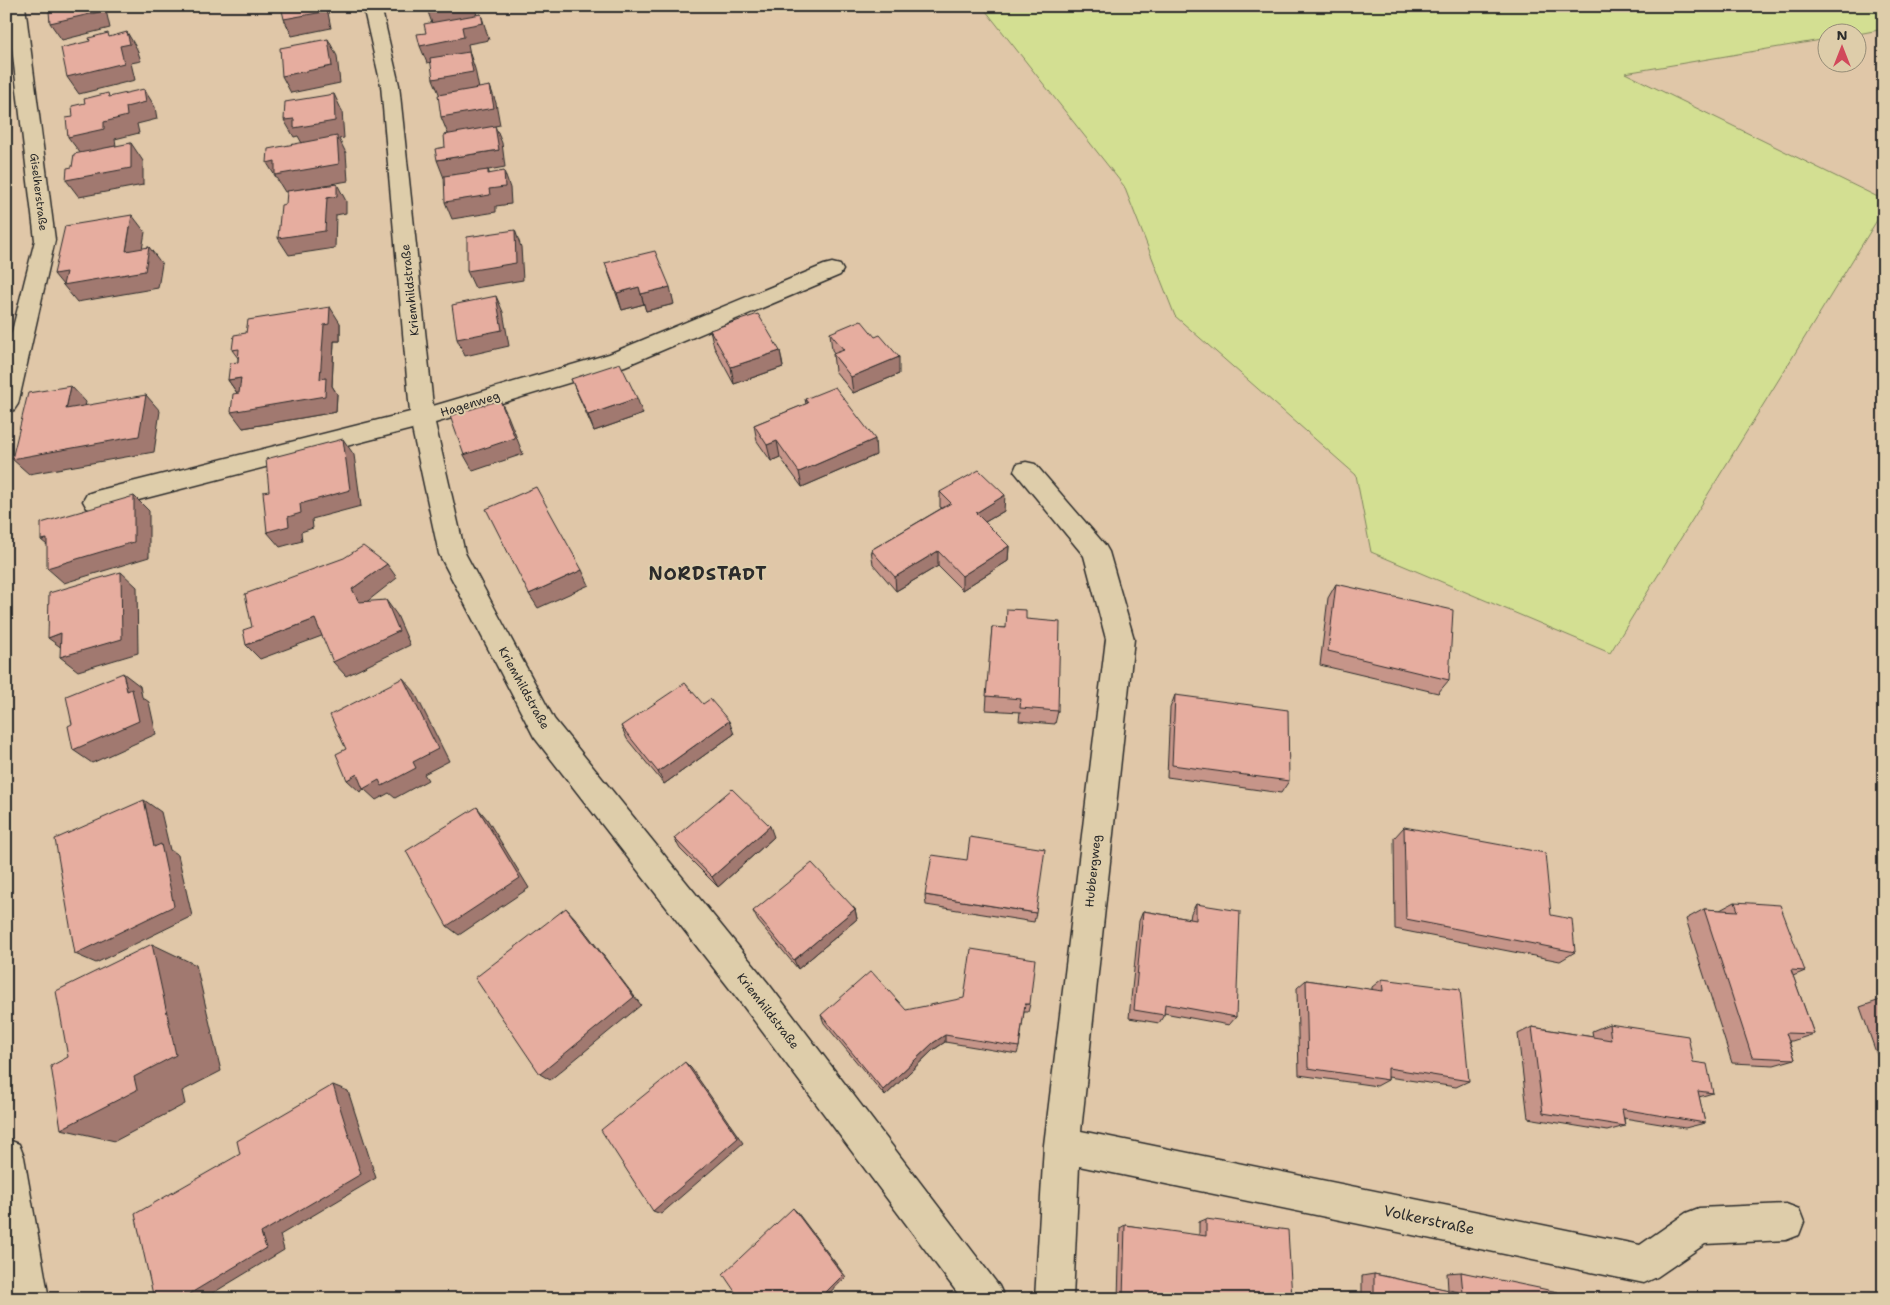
<svg xmlns="http://www.w3.org/2000/svg" width="1890" height="1305" font-family="'Shantell Sans',sans-serif">
	<style>
		.green { fill: #d3df92; stroke: #7f855e }
		.lines { fill: none; stroke-linecap: round; stroke-linejoin: round }
		.street-casing { stroke: #2b2b2b; stroke-width: 3 }
		.street { fill: #decdaa; fill-rule: evenodd }
		.wall { fill: #c69589; stroke: #2b2b2b }
		.shaded-wall { fill: #a1796f; stroke: #2b2b2b }
		.building { fill: #e6ad9f; stroke: #2b2b2b }
		.labels { text-anchor: middle; stroke-width: 4; stroke-linejoin: round; paint-order: stroke }
		.far-street-label { font-size: 11px; fill: #2b2b2b; stroke: #decdaa }
		.street-label { font-size: 12px; fill: #2b2b2b; stroke: #decdaa }
		.near-street-label { font-size: 15px; fill: #2b2b2b; stroke: #decdaa }
		.district-label { font-size: 18px; font-weight: bold; letter-spacing: 1px; fill: #2b2b2b; stroke: #decdaa }
	</style>
	<rect width="100%" height="100%" fill="#e0c7a8"/>
	<filter id="ink" filterUnits="userSpaceOnUse"><feTurbulence type="fractalNoise" baseFrequency=".02" numOctaves="2"/><feDisplacementMap in="SourceGraphic" scale="10" xChannelSelector="R" yChannelSelector="G"/><feConvolveMatrix kernelMatrix="1 2 1 2 8 2 1 2 1" color-interpolation-filters="sRGB"/></filter>
	<g filter="url(#ink)">
		<path class="green" d="M982,6H1884V29L1858,34L1828,32L1827,39L1625,73L1884,200V209L1610,653L1371,552L1356,475L1175,316L1124,186Z"/>
		<g class="lines">
			<defs>
				<g id="street">
					<path d="M7,6H25L55,240L18,404L14,410L6,412V355L35,240Z"/>
					<path d="M363,6H381L399,85L433,406L609,354L824,265L832,263L840,265L843,270L840,275L625,366L435,423L465,553L554,719L768,983L999,1286L1005,1299H962L744,1007L534,737L439,554L412,429L96,511L87,508L83,501L87,494L96,491L410,412L381,85Z"/>
					<path d="M1026,462L1035,464L1105,545L1109,552L1134,639L1081,1131L1640,1245L1686,1213L1699,1208L1786,1204L1799,1209L1804,1222L1799,1235L1786,1240L1705,1244L1657,1277L1644,1283L1079,1166L1073,1299H1035L1044,1145L1106,639L1084,556L1014,471L1017,464Z"/>
					<path d="M6,1139L19,1144L24,1157L49,1299H11L6,1269Z"/>
				</g>
			</defs>
			<use href="#street" class="street-casing"/>
			<use href="#street" class="street"/>
		</g>
		<g class="wall">
			<path d="M605,263L674,304L646,311L644,304L622,310Z"/>
			<path d="M340,323V341H334L332,386L337,394L336,412L243,428L237,393L228,380L238,362V358L232,350Z"/>
			<path d="M710,330L780,351L783,367L734,384L714,347Z"/>
			<path d="M830,333L899,374L853,393L835,371L833,354H835L832,350Z"/>
			<path d="M571,379L643,414L594,431Z"/>
			<path d="M805,399L876,455L802,487L780,457L771,461L757,441L754,425L806,404Z"/>
			<path d="M940,492L1004,511L985,522L1009,546L1008,561L962,590L938,566L896,591L873,564L871,550L942,508L940,507Z"/>
			<path d="M1336,584L1449,680L1438,693L1320,665L1328,598Z"/>
			<path d="M1026,619L1058,711L1055,724L1019,721L1020,712L986,710L992,627L1005,628Z"/>
			<path d="M1175,695L1289,781L1281,793L1167,777L1170,708Z"/>
			<path d="M703,704L734,734L664,784L627,739L621,726Z"/>
			<path d="M1404,827L1551,915L1575,952L1560,961L1395,929L1394,838Z"/>
			<path d="M774,837L718,887L680,849L674,838Z"/>
			<path d="M925,895L1036,913L1034,922L926,905Z"/>
			<path d="M1735,902L1805,971L1793,976L1814,1034L1792,1041H1789L1795,1059L1774,1065L1732,1063L1686,919L1704,909L1720,910Z"/>
			<path d="M1196,904L1236,1017L1229,1025L1164,1013V1015L1159,1023L1129,1018L1139,921L1143,911L1190,919L1191,913Z"/>
			<path d="M855,909L857,919L798,969L758,921L753,911Z"/>
			<path d="M1382,979L1469,1081L1456,1087L1388,1077V1080L1377,1086L1299,1075L1297,988L1306,980L1372,990V987Z"/>
			<path d="M1883,999H1884V1075L1860,1007Z"/>
			<path d="M1030,1004L1028,1012H1024L1019,1047L1017,1054L945,1042L933,1050L885,1096L824,1023L821,1015Z"/>
			<path d="M1609,1024L1693,1062L1713,1093L1699,1097L1705,1123L1685,1128L1624,1118L1625,1126L1607,1131L1528,1118L1518,1034L1532,1027L1593,1037L1592,1031Z"/>
			<path d="M1206,1219L1292,1299H1118L1120,1228L1125,1225L1199,1236V1222Z"/>
			<path d="M1461,1272L1558,1299H1362V1276L1374,1274L1448,1290L1447,1273Z"/>
		</g>
		<g class="shaded-wall">
			<path d="M98,6H105L110,28L62,40L50,23Z"/>
			<path d="M322,6H326L327,8L331,28L292,36L284,19Z"/>
			<path d="M442,6H474L478,18L433,26L427,9Z"/>
			<path d="M481,14L489,40L468,44L470,54L475,69L479,89L440,96L433,79L470,54L427,63L420,46L462,27Z"/>
			<path d="M127,32L137,49L141,61L131,63L135,80L79,94L67,77L120,46Z"/>
			<path d="M328,39L337,56L340,83L291,93L282,76Z"/>
			<path d="M490,86L496,103L500,125L495,126L502,143L505,167L444,178L437,160L499,150L448,134L441,117Z"/>
			<path d="M144,89L155,107L157,119L137,124L139,133L115,139L116,146L81,154L68,137L126,107Z"/>
			<path d="M334,94L342,111L344,138L339,139L346,153L348,181L285,192L267,163L303,145L298,136L294,137L284,120Z"/>
			<path d="M131,143L143,161V185L79,197L66,180Z"/>
			<path d="M488,170L495,187L504,171L510,188L511,204L496,206V212L452,219L445,202L488,174Z"/>
			<path d="M337,184L346,201V213L336,215L335,248L289,255L278,238L327,198Z"/>
			<path d="M132,215L145,232L139,268L126,251Z"/>
			<path d="M515,230L521,247L523,280L475,288L467,271Z"/>
			<path d="M149,247L162,264L158,288L77,302L54,274Z"/>
			<path d="M639,287L644,304L622,310L617,293Z"/>
			<path d="M670,287L674,304L646,311L641,294Z"/>
			<path d="M496,296L503,312L509,346L465,356L457,339Z"/>
			<path d="M330,307L340,323V341H334L332,386L337,394L336,412L243,428L231,412L324,325Z"/>
			<path d="M780,351L783,367L734,384L731,367Z"/>
			<path d="M899,357V374L853,393L851,377Z"/>
			<path d="M241,378L240,397L228,380Z"/>
			<path d="M71,386L86,402L81,425L66,409Z"/>
			<path d="M146,395L160,411L154,452L29,474L12,459Z"/>
			<path d="M637,398L643,414L594,431L588,415Z"/>
			<path d="M500,400L508,416L523,454L473,471L464,455Z"/>
			<path d="M343,439L354,455L361,506L312,519L313,528L301,532L302,541L280,547L267,532L288,517L300,504Z"/>
			<path d="M875,439L876,455L802,487L799,472Z"/>
			<path d="M777,441L780,457L771,461L767,445Z"/>
			<path d="M1005,495L1004,511L975,528L976,513Z"/>
			<path d="M134,496L149,511V557L64,583L47,568Z"/>
			<path d="M47,539L59,555L41,540Z"/>
			<path d="M1009,546L1008,561L962,590V576Z"/>
			<path d="M938,551V566L896,591L895,577Z"/>
			<path d="M387,564L397,578L364,604L359,602L352,589Z"/>
			<path d="M582,570L589,585L538,608L529,594Z"/>
			<path d="M121,572L137,587L138,653L78,671L60,657Z"/>
			<path d="M386,600L397,615L410,645L346,676L333,662Z"/>
			<path d="M315,619L327,634L260,659L246,645Z"/>
			<path d="M61,633L66,651L48,638Z"/>
			<path d="M123,673L140,686L142,697L149,702L156,734L92,763L73,750L127,691Z"/>
			<path d="M403,678L414,691L449,761L424,774L428,780L395,798L389,793L376,800L364,789L360,792L347,780L357,774L379,780L413,762Z"/>
			<path d="M729,721L734,734L664,784L658,772Z"/>
			<path d="M144,800L161,812L170,850L178,855L192,916L96,963L75,954L154,847Z"/>
			<path d="M477,807L487,819L529,888L459,935L447,926Z"/>
			<path d="M770,826L774,837L718,887L712,877Z"/>
			<path d="M566,908L575,918L641,1005L550,1080L540,1074Z"/>
			<path d="M855,909L857,919L798,969L794,960Z"/>
			<path d="M152,944L196,965L221,1071L182,1091L185,1104L115,1141L61,1129L134,1077Z"/>
			<path d="M945,1035V1042L933,1050L885,1096L883,1090L933,1043Z"/>
			<path d="M685,1062L691,1068L743,1143L661,1214L653,1211Z"/>
			<path d="M333,1085L348,1091L376,1178L280,1235L284,1250L203,1299H181L261,1233Z"/>
			<path d="M793,1208L797,1212L846,1277L823,1299H819Z"/>
		</g>
		<g class="building">
			<path d="M56,6H98L99,12L50,23L49,11L57,9Z"/>
			<path d="M281,6H322L323,12L284,19Z"/>
			<path d="M426,6H442L427,9Z"/>
			<path d="M481,14L483,23L462,27L464,37L420,46L417,34L426,33L424,24Z"/>
			<path d="M127,32L130,44L120,46L124,63L67,77L61,48L90,41L89,38L108,33L109,37Z"/>
			<path d="M328,39L332,66L282,76L280,48Z"/>
			<path d="M469,52L473,72L433,79L430,58Z"/>
			<path d="M490,86L494,108L441,117L438,95Z"/>
			<path d="M144,89L146,102L126,107L127,116L104,122V129L68,137L66,118L73,117L72,106L85,103L84,99L108,93L109,97Z"/>
			<path d="M334,94L335,121L294,128V119L284,120L285,102Z"/>
			<path d="M495,126L499,150L437,160L435,149L445,147L444,135Z"/>
			<path d="M337,136L339,164L275,175V161L267,163L268,149Z"/>
			<path d="M131,143V168L66,180L67,168L72,167L74,154Z"/>
			<path d="M488,170V174L504,171L505,187L489,189L490,195L445,202L444,176Z"/>
			<path d="M337,184V196L327,198L325,231L278,238L281,205L286,204L287,191Z"/>
			<path d="M132,215L126,251L149,247L145,271L63,285L66,272L54,274L65,226Z"/>
			<path d="M515,230L516,263L467,271V237Z"/>
			<path d="M655,251L670,287L641,294L639,287L617,293L605,263Z"/>
			<path d="M496,296L502,330L457,339L452,305Z"/>
			<path d="M330,307L329,324L324,325L320,379L326,378L325,396L231,412L233,394L239,393L241,378L228,380L230,363L238,362L239,349L232,350L234,335L246,333L248,320Z"/>
			<path d="M758,314L780,351L731,367L710,330Z"/>
			<path d="M861,320L875,337L880,335L899,357L851,377L833,354L844,350L830,333Z"/>
			<path d="M620,363L637,398L588,415L571,379Z"/>
			<path d="M71,386L66,409L146,395L139,436L12,459L28,393Z"/>
			<path d="M835,387L875,439L799,472L777,441L767,445L754,425L808,403L805,399Z"/>
			<path d="M500,400L515,438L464,455L450,416Z"/>
			<path d="M343,439L350,490L300,504L301,513L288,517L289,526L267,532L263,492L269,491L266,459Z"/>
			<path d="M979,470L1005,495L976,513L1009,546L962,576L938,551L895,577L871,550L951,503L940,492Z"/>
			<path d="M536,487L582,570L529,594L486,509Z"/>
			<path d="M134,496V542L47,568V539L41,540V523Z"/>
			<path d="M363,546L387,564L352,589L359,602L386,600L399,631L333,662L315,619L246,645L243,630L252,627L245,594L344,558Z"/>
			<path d="M121,572L122,639L60,657L61,633L48,638L49,593Z"/>
			<path d="M1336,584L1453,610L1449,680L1328,651Z"/>
			<path d="M1007,609L1026,610V619L1060,622L1058,711L1020,708L1021,699L986,696L992,627L1006,628Z"/>
			<path d="M123,673L127,691L132,689L139,721L73,750L68,726L72,724L66,696Z"/>
			<path d="M403,678L438,749L413,762L416,768L382,786L379,780L363,789L357,774L347,780L336,754L346,749L330,715Z"/>
			<path d="M685,683L703,704L710,699L729,721L658,772L621,726Z"/>
			<path d="M1175,695L1288,710L1289,781L1172,765Z"/>
			<path d="M732,789L770,826L712,877L674,838Z"/>
			<path d="M144,800L154,847L161,844L174,906L75,954L55,839Z"/>
			<path d="M477,807L520,878L447,926L406,851Z"/>
			<path d="M1404,827L1545,853L1551,915L1572,919L1575,952L1406,919Z"/>
			<path d="M970,837L1045,849L1036,913L925,895L932,855L967,860Z"/>
			<path d="M812,863L855,909L794,960L753,911Z"/>
			<path d="M1735,902L1780,905L1805,971L1791,970L1814,1034L1786,1033L1795,1059L1752,1057L1704,909L1738,911Z"/>
			<path d="M1196,904L1240,911L1236,1017L1165,1004L1164,1015L1134,1010L1143,911L1196,920Z"/>
			<path d="M566,908L634,997L540,1074L475,978Z"/>
			<path d="M152,944L176,1055L134,1077L137,1090L61,1129L51,1066L68,1057L56,991Z"/>
			<path d="M971,949L1035,959L1030,1004H1025L1019,1047L945,1035L933,1043L883,1090L821,1015L871,971L906,1010L964,998Z"/>
			<path d="M1382,979L1460,989L1469,1081L1388,1068V1080L1308,1068L1306,980L1383,991Z"/>
			<path d="M1609,1024L1688,1036L1693,1062L1707,1064L1713,1093L1698,1091L1705,1123L1622,1109L1625,1126L1543,1113L1532,1027L1611,1040Z"/>
			<path d="M685,1062L738,1138L653,1211L601,1130Z"/>
			<path d="M333,1085L361,1174L261,1233L266,1248L181,1299H154L135,1214L240,1154L237,1141Z"/>
			<path d="M793,1208L843,1275L819,1299H740L723,1274Z"/>
			<path d="M1206,1219L1288,1230L1292,1299H1123L1125,1225L1206,1236Z"/>
			<path d="M1461,1272L1558,1292V1299H1374V1274L1463,1293Z"/>
		</g>
	</g>
	<g class="labels">
		<g class="far-street-label">
			<text transform="translate(39 192) rotate(83)" y="4">Giselherstraße</text>
		</g>
		<g class="street-label">
			<text transform="translate(410 290) rotate(-96)" y="4">Kriemhildstraße</text>
			<text transform="translate(470 404) rotate(-17)" y="4">Hagenweg</text>
			<text transform="translate(524 688) rotate(61)" y="4">Kriemhildstraße</text>
			<text transform="translate(1093 871) rotate(-84)" y="4">Hubbergweg</text>
			<text transform="translate(768 1011) rotate(52)" y="4">Kriemhildstraße</text>
		</g>
		<g class="near-street-label">
			<text transform="translate(1429 1220) rotate(12)" y="5">Volkerstraße</text>
		</g>
		<g class="district-label">
			<text x="708" y="580">NORDSTADT</text>
		</g>
	</g>
	<rect width="1890" height="1305" fill="none" stroke="#decdaa" stroke-width="25"/>
	<rect x="12" y="12" width="1865" height="1280" fill="none" stroke="#2b2b2b" stroke-width="2" filter="url(#ink)"/>
	<g transform="translate(1842 48)"><circle r="24" fill="#decdaa" stroke="#968c77"/>
	<path d="M0-4L9 19L0 12L-9 19Z" fill="#d1495b"/>
	<text y="-8" font-size="14" font-weight="bold" text-anchor="middle" fill="#2b2b2b">N</text>
	</g>
</svg>
